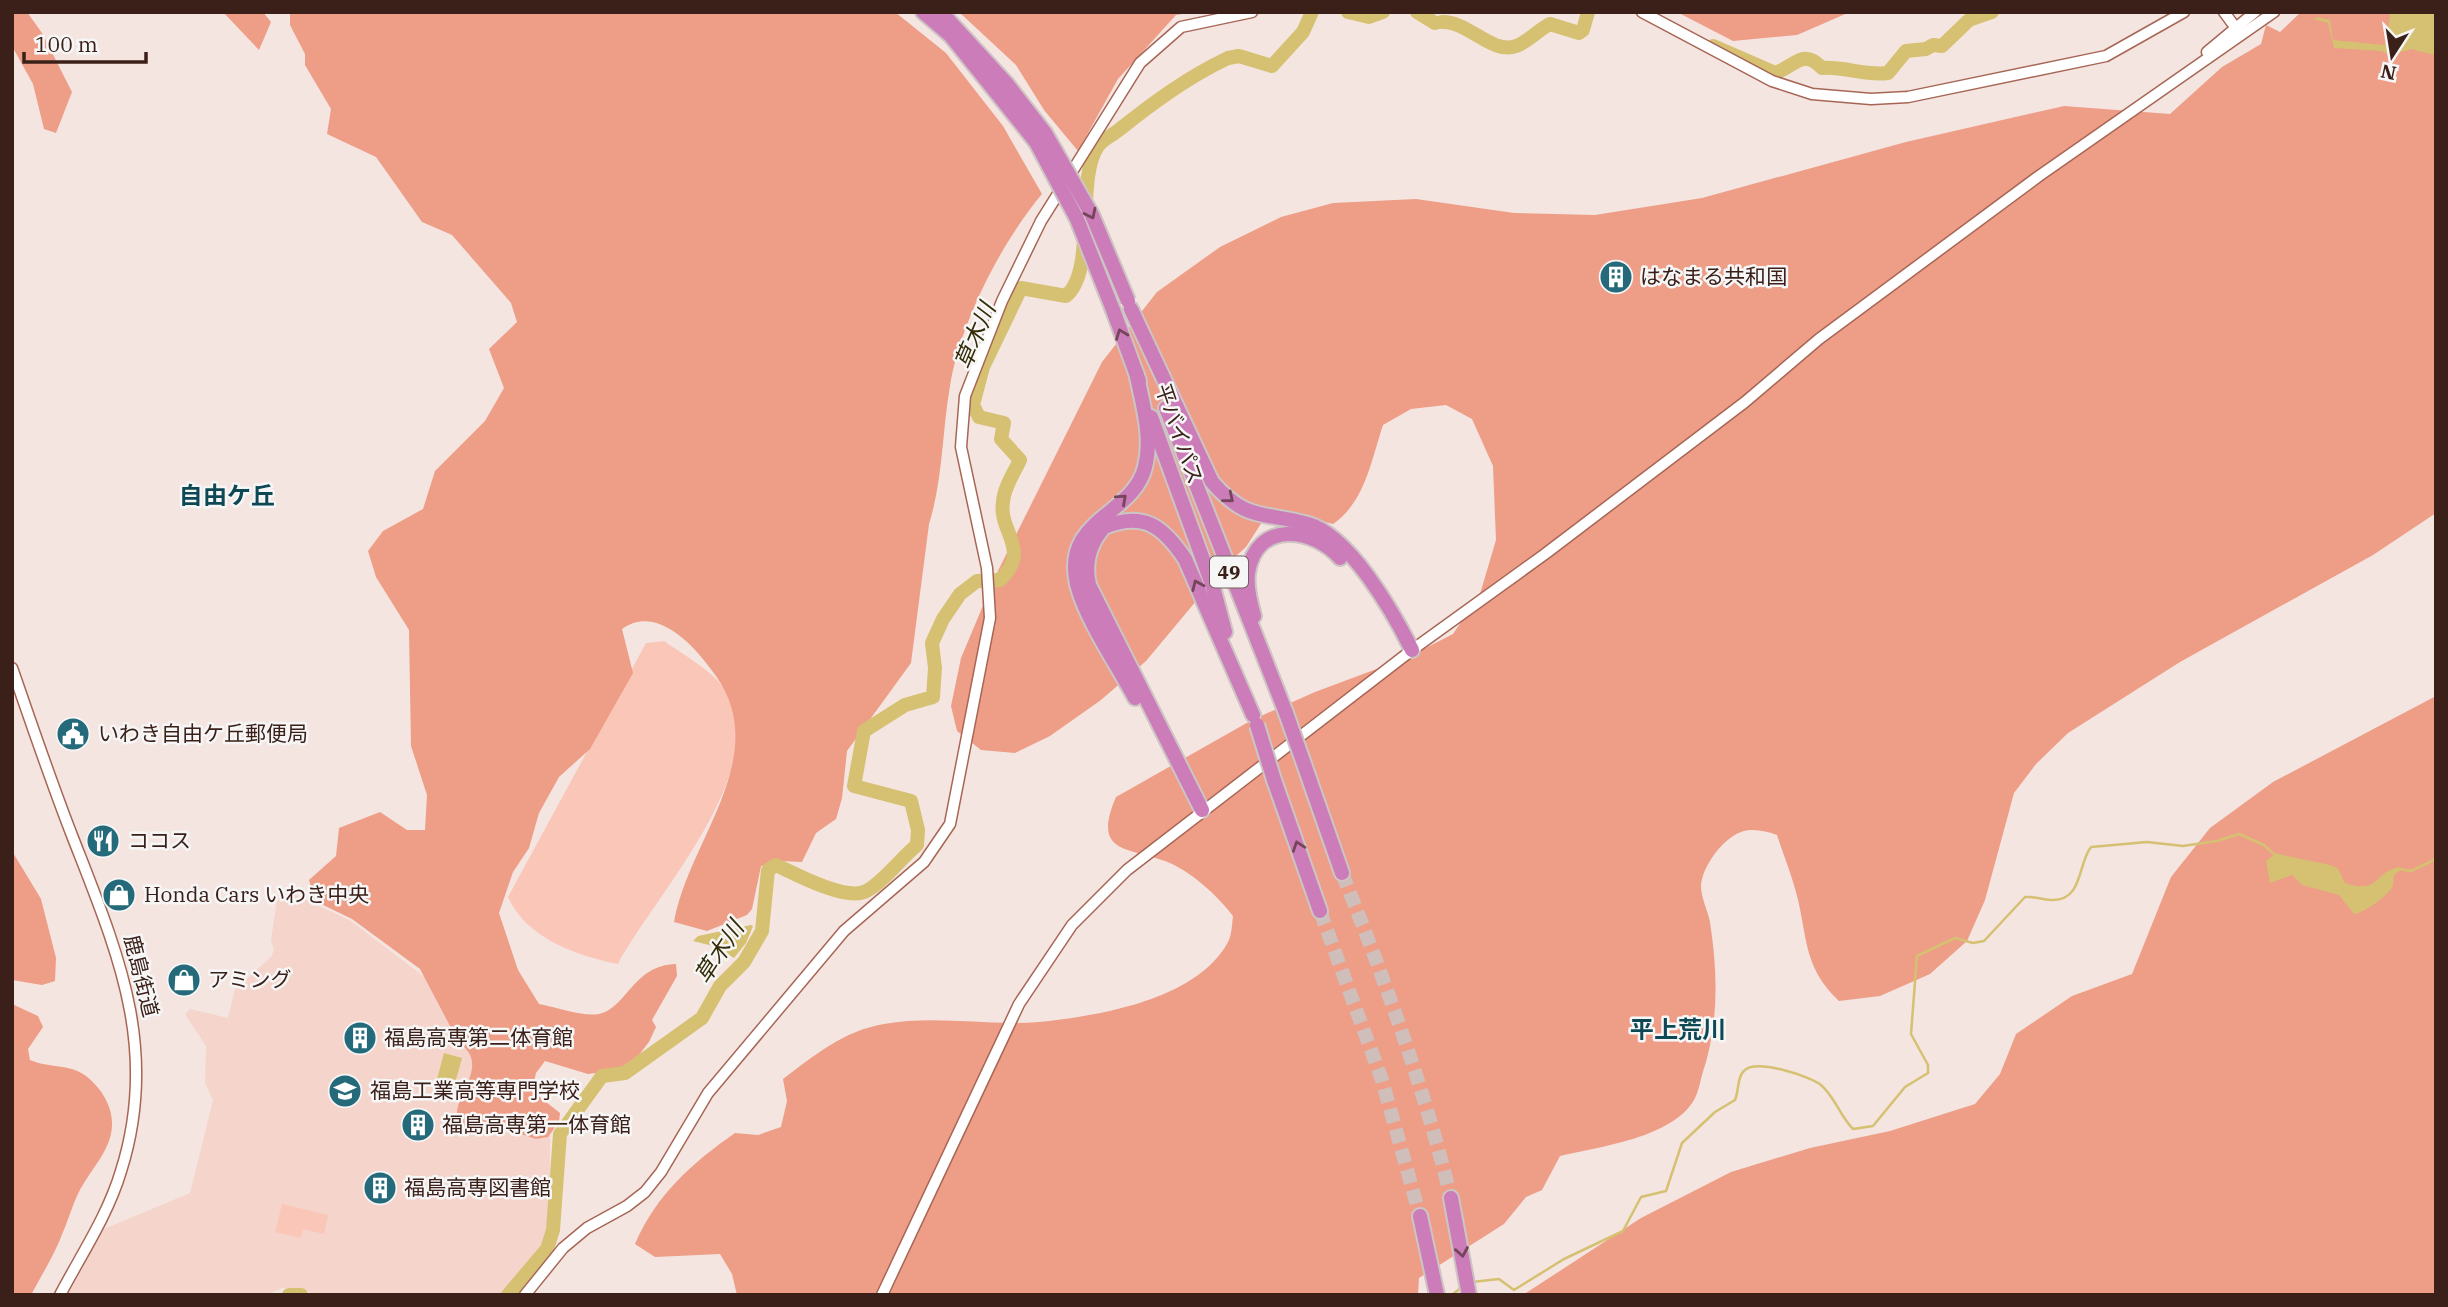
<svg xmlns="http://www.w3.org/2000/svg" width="2448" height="1307" font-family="'IBM Plex Serif','Noto Sans JP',serif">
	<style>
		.built { fill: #f5d4cb }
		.green { fill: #fac6b8 }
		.forest { fill: #ee9d87 }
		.water { fill: #d5c171 }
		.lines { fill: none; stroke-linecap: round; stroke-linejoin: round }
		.stream { stroke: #d5c171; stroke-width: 2.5 }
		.river { stroke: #d5c171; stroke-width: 14 }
		.highway-tunnel { stroke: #cfbeb9; stroke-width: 14; stroke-dasharray: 14 7; stroke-linecap: butt }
		.minor-casing { stroke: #a76655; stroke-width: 13 }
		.highway-casing { stroke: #ccc5c3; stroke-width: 18 }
		.minor { stroke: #fff; stroke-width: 10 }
		.highway { stroke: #cd7cba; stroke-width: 14 }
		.highway-bridge-casing { stroke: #ccc5c3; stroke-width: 18; stroke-linecap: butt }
		.highway-bridge { stroke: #cd7cba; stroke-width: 14 }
		.oneway { stroke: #754559 }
		.labels { text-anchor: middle; stroke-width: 5; stroke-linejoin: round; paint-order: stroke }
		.shield { fill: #f6f6f6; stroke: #73605b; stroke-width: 2 }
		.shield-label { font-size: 19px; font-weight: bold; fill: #3b2019 }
		.poi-label { font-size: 21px; fill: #3b2019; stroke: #f6f6f6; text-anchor: start }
		.street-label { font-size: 21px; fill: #3b2019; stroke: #f6f6f6 }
		.water-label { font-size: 23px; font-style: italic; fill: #342b07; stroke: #f6f6f6 }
		.quarter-label { font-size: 24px; font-weight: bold; fill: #0e4854; stroke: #f6f6f6 }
	</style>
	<rect width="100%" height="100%" fill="#f4e5e1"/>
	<path class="built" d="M279,887L351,921L456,1001L550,1123V1229L544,1246L504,1295H315L305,1290L282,1288L266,1295H68L104,1229L190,1193L213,1100L205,1083L206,1046L185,1014L190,1009L228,1018L235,989L271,957L274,950L271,940Z"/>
	<g class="green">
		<path d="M664,641C681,653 712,671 723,687C779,764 653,897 618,964C577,956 526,938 508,897L646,643Z"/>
		<path d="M282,1204L328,1215L324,1234L303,1229L301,1238L275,1232Z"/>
	</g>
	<g class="forest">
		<path d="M12,12H27L42,33L72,92L56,133L44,129L33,84L12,46Z"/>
		<path d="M223,12H263L271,22L259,50Z"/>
		<path d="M290,12H895L946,53L1003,126L1042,194C1001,243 960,323 950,386C942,432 943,479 929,524L911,663L847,751L842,798L836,819L816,833L802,862L781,861L761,866L752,909L747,915L707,931L674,922C688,841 773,757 716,676C704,660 693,645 676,633C659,621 640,616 622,629L633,673L590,749L559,777L539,813L529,848L513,872L499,913L518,970L539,1004C556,1007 583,1017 599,1014C627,1008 633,965 676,964L677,976L652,1020L656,1027L649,1042L628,1069L588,1074L545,1061L536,1073L532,1091L560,1113L559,1122L548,1137L536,1139L503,1128L488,1135C482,1133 472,1132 466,1128C435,1109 498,1069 459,1043L420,969L352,919L315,901L309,880L336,856L339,828L380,812L407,830H425L427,795L411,746L409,630L376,577L368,551L383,531L423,509L435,471L485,421L504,388L489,349L517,322L511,303L452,235L422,222L376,157L327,134L331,109L305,65V54L290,25Z"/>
		<path d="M959,12H1194L1176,15L1118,79L1078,151L1044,110L1016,65Z"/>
		<path d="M1677,12H1850L1797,35L1733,41Z"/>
		<path d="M2301,12H2436V513L2373,555L2180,662L2068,733L2036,764L2014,793L1985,900L1967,941L1930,974L1880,996L1839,1001C1802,966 1808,936 1796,892C1791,873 1783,854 1777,835C1766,831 1752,828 1741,832C1722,839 1702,867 1701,886C1701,898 1708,911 1710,922C1718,974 1719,1025 1702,1075C1700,1083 1698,1093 1694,1100C1672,1138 1598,1147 1560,1156L1542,1190L1526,1197L1504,1224L1419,1278L1418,1295H737L732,1274L720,1254L655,1257L635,1244C656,1195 692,1163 735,1133L758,1135L781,1127L787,1101L783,1079C815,1055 843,1031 884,1024C936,1015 987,1026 1039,1022C1098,1016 1197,1000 1228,942C1232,935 1232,923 1233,916C1217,895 1191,871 1165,861C1126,847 1092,853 1116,797L1252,720L1315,692L1406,658L1453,634L1480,594L1496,540L1493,466L1472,419L1446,405L1411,409L1383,425C1371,461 1365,502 1333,524L1271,508L1246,547L1227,564L1146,661L1101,700L1050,736L1015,753L981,750L957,731L951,706L961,658L995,577L1102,362L1157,292L1220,247L1281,217L1333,203L1416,199L1514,213L1595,215L1702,198L1906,142L2064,106L2170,114L2222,67L2261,44L2266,25L2280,32Z"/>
		<path d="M2436,696V1295H1523L1641,1218L1731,1172L1810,1148L1890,1131L1975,1104L2000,1074L2016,1034L2072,996L2132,974L2171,877L2210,828L2273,782Z"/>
		<path d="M12,851L41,899L56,958L55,981L42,985L12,980Z"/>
		<path d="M12,1004L38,1016L43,1027L28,1049L30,1060C48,1068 71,1064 86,1076C101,1088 113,1106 112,1126C111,1148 95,1165 84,1183C74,1198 70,1216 63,1232C55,1254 42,1274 31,1295H12Z"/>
	</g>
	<g class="water">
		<path d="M2390,12H2436V58L2434,55L2411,49L2390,55L2381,51L2334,48L2328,23L2314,19L2280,39L2317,17L2330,20L2333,40L2384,45L2387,42Z"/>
		<path d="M2276,853C2287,857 2334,864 2337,868C2341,872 2342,878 2345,883C2380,894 2372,874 2398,867L2402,869L2394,875C2393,878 2394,882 2393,885C2392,893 2363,914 2354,914L2339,895L2302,885L2292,875L2270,883L2266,861Z"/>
		<path d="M751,925L753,926L746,943L734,958L717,947L693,941L698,936Z"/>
		<path d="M444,1053L462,1058L454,1087L436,1083Z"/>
	</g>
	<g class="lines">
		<g class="stream">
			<path d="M2400,869L2411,871L2436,859"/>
			<path d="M1472,1282L1499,1279L1514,1290L1564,1259L1623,1231L1641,1197L1666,1191L1682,1143L1715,1112L1735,1100C1739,1091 1737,1076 1745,1070C1757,1059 1810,1076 1821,1085C1835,1097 1840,1116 1853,1129L1873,1126L1905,1087L1928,1073V1065L1911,1034L1917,956L1955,938L1973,943L1984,941L2025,897C2034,896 2044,900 2053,900C2083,900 2078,863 2091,847L2147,842L2183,846L2217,841L2239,834L2264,845L2276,856"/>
			<path d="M1452,1295L1463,1286"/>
		</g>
		<g class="river">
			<path d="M1348,12L1369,17L1383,12"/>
			<path d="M1417,12L1435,23"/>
			<path d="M1442,22C1468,21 1492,55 1516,46C1528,42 1538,30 1550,24L1579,33L1583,30L1588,12"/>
			<path d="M1713,46L1775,73C1795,67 1802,47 1822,68C1843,66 1865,76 1888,73L1906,51L1926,49L1933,45L1942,46L1969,20L1992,12"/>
			<path d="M289,1295H301"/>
			<path d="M508,1295L547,1249L553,1230L560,1134L602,1076L625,1073L702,1018L720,986L744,962L762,931L768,870L776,865C795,874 844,900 864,892C879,887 902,857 917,845L918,830L911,801L854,786L864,731L905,705L933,697L935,668L932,643L943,619L960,594L977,581L1000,580C1032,549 998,532 1003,502C1004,487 1014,473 1020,460L1001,439L1004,423L979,417L973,405L983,367L1021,288L1066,296C1097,270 1075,179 1098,146C1103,139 1113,135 1120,129C1154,102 1188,77 1228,58L1239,56L1272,66L1303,32L1312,12"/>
		</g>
		<g class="highway-tunnel">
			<path d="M1342,873C1385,980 1424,1087 1451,1198"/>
			<path d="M1320,911L1382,1080L1420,1216"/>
		</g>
		<defs>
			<g id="minor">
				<path d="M1642,12L1772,81L1812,94L1871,99L1908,97L2106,56L2184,12"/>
				<path d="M2224,12L2238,31"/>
				<path d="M2207,52L2255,12"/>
				<path d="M12,668C32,725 51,782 73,838C117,951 160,1048 121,1171C108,1215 81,1255 60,1295"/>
				<path d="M525,1295L563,1248L587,1228L627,1206L645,1192L661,1172L708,1093L844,931L924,862L950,824L990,618L987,568L961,447L965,396L1002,301L1041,221L1140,63L1181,27L1252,12"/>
				<path d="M882,1295L1019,1004L1072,925L1127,870L1412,650L1545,554L1745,402L1819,339L2039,176L2274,12"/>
			</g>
			<g id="highway">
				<path d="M923,12L951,36L1036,142"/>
				<path d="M941,12L1007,84L1045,133"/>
				<path d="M1131,309L1212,482C1248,523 1263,511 1308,524C1350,536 1393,612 1412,650"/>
				<path d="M1113,310L1139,381"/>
				<path d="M1166,408L1286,713"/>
				<path d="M1151,417L1213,587L1225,632"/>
				<path d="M1254,616C1250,602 1246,587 1248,573C1256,520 1313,527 1340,558"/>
				<path d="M1135,698C1117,664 1086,620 1077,584C1062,518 1133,516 1145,467C1153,436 1142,402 1136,372"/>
				<path d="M1304,764L1342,873"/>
				<path d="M1274,780L1320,911"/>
				<path d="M1202,810L1089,585C1084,563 1089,544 1104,527C1143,511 1163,526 1185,559L1253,715"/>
				<path d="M1451,1198L1469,1295"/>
				<path d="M1420,1216L1437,1295"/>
			</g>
		</defs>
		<use href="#minor" class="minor-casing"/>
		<use href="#highway" class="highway-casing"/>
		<use href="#minor" class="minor"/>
		<use href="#highway" class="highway"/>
		<defs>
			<g id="highway-bridge">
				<path d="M1045,133L1092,215L1128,301"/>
				<path d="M1036,142L1077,219L1113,310"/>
				<path d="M1286,713L1304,764"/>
				<path d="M1257,725L1274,780"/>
			</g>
		</defs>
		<use href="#highway-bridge" class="highway-bridge-casing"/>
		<use href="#highway-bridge" class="highway-bridge"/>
	</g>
	<defs><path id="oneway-chevron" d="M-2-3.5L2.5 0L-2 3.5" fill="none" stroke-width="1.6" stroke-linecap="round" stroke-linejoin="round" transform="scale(1.75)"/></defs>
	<g class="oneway">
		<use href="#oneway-chevron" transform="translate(1091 214) rotate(64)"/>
		<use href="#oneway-chevron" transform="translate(1121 334) rotate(-111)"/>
		<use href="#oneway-chevron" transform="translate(1229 498) rotate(39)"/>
		<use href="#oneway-chevron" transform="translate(1122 499) rotate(-42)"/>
		<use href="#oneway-chevron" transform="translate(1197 585) rotate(-114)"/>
		<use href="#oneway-chevron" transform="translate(1298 846) rotate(-109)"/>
		<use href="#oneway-chevron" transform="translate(1462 1252) rotate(80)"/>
	</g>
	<defs>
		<symbol id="building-disc" viewBox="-11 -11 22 22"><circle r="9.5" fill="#256a7a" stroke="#f6f6f6"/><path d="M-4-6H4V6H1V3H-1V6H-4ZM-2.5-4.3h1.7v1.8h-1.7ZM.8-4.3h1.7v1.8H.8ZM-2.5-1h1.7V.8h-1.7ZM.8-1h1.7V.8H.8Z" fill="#fff"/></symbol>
		<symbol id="civic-disc" viewBox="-11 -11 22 22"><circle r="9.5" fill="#256a7a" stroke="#f6f6f6"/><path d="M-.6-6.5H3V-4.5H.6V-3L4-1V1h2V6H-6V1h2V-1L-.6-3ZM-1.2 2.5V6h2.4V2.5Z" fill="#fff"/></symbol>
		<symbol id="restaurant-disc" viewBox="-11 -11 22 22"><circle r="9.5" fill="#256a7a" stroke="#f6f6f6"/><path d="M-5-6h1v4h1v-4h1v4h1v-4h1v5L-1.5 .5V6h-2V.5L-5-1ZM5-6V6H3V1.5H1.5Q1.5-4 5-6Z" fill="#fff"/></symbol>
		<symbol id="shop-disc" viewBox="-11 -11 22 22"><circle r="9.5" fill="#256a7a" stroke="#f6f6f6"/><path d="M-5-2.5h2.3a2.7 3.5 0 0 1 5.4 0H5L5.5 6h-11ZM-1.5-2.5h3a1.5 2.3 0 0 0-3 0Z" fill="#fff"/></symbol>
		<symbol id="university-disc" viewBox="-11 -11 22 22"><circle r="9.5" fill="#256a7a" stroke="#f6f6f6"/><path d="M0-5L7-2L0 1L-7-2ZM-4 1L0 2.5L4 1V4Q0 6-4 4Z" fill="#fff"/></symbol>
	</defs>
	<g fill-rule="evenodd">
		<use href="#building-disc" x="1597" y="258" width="38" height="38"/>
		<use href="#civic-disc" x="54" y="715" width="38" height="38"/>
		<use href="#restaurant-disc" x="84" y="822" width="38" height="38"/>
		<use href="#shop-disc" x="100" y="876" width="38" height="38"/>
		<use href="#shop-disc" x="165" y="961" width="38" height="38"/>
		<use href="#building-disc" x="341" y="1019" width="38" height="38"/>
		<use href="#university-disc" x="326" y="1072" width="38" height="38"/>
		<use href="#building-disc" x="399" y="1106" width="38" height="38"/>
		<use href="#building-disc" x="361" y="1169" width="38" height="38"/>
	</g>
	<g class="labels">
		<rect class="shield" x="1210" y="556.5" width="38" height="31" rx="5"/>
		<g class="shield-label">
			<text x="1229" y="579">49</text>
		</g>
		<g class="poi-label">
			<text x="1640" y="284">はなまる共和国</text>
			<text x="98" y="741">いわき自由ケ丘郵便局</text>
			<text x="128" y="848">ココス</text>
			<text x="144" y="902">Honda Cars いわき中央</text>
			<text x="208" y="987">アミング</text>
			<text x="384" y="1045">福島高専第二体育館</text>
			<text x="370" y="1098">福島工業高等専門学校</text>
			<text x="442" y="1132">福島高専第一体育館</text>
			<text x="404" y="1195">福島高専図書館</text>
		</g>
		<g class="street-label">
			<text transform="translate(1179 434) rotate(71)" y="7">平バイパス</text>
			<text transform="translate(141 976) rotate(76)" y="7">鹿島街道</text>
		</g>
		<g class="water-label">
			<text transform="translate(975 336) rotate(-67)" y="8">草木川</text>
			<text transform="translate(719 952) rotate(-57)" y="8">草木川</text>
		</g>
		<g class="quarter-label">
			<text x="227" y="504">自由ケ丘</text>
			<text x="1678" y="1038">平上荒川</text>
		</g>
	</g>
	<rect width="2448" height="1307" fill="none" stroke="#3b2019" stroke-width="28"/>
	<g transform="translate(2392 56) rotate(192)" stroke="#f6f6f6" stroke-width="5" paint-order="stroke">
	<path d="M0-5L12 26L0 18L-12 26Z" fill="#3b2019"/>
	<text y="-10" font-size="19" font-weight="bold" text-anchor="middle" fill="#3b2019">N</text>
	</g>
	<path d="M24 52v10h122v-10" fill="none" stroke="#3b2019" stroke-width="3.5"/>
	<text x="35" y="52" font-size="21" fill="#3b2019" stroke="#f6f6f6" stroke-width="5" paint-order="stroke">100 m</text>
</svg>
